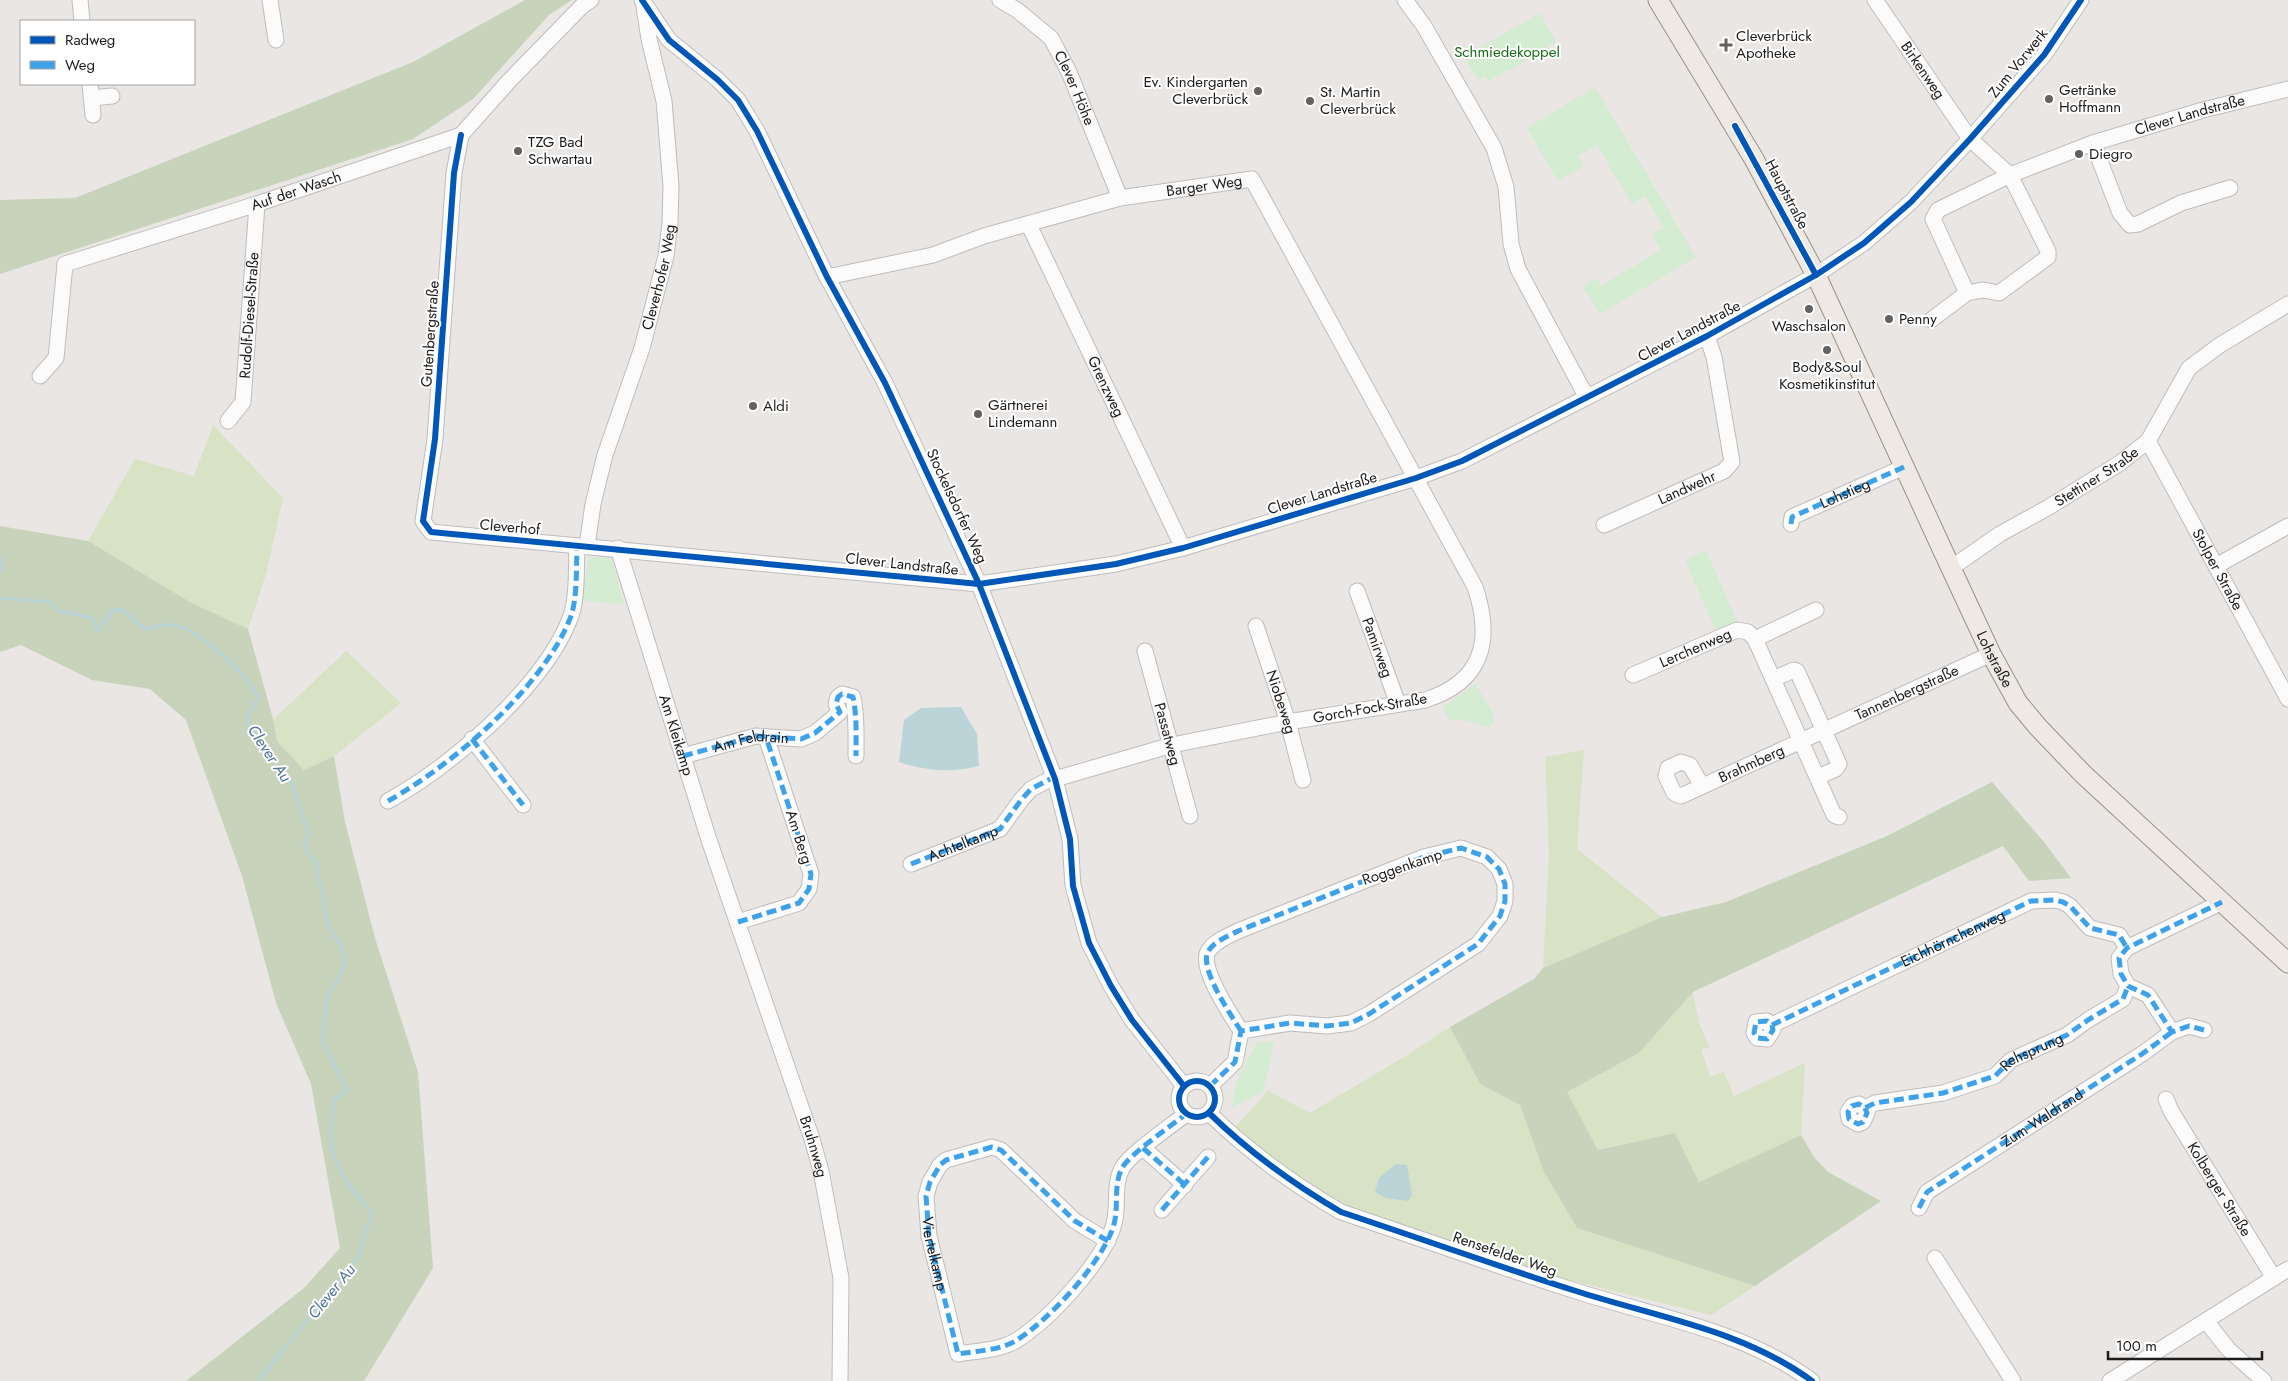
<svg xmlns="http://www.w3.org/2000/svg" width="2288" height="1381" font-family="Jost,sans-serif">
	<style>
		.grass { fill: #d8e3c5 }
		.forest { fill: #c7d4bb }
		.park { fill: #d4ecd1 }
		.water { fill: #bad4d8 }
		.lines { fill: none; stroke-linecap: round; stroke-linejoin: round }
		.stream { stroke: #bad4d8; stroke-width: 3 }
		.minor-casing { stroke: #bfbdbc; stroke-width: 17 }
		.major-casing { stroke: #9b9183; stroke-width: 21 }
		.minor { stroke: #fcfbfb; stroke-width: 15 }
		.major { stroke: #eee9e4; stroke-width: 19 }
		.quiet { stroke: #3da2ea; stroke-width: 5; stroke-dasharray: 10 5; stroke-linecap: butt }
		.cycleway-casing { stroke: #fff; stroke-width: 9 }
		.cycleway { stroke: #0057b8; stroke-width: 6 }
		.poi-dot { fill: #636261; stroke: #fff; stroke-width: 2 }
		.labels { text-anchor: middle; stroke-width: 4; stroke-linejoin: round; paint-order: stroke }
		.poi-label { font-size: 15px; fill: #1b1b1b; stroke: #fff; text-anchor: start }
		.park-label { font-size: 15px; fill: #186a18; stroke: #fff }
		.street-label { font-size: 15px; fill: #1b1b1b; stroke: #fff }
		.water-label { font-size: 16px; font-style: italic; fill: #517997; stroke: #fff }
	</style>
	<rect width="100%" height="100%" fill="#e9e6e3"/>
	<g class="grass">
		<path d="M213,425L283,498L266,574L248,629L192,603L88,541L135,459L194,476Z"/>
		<path d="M346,651L401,703L334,756L304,770L277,741L273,720Z"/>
		<path d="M1584,750L1577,849L1662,917L1543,968L1549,853L1545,757Z"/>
		<path d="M1693,992L1699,1024L1710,1048L1701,1049L1710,1076L1724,1072L1734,1096L1805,1063L1801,1135L1699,1182L1675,1133L1598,1150L1566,1092L1639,1053Z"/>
		<path d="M1450,1027L1480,1084L1520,1105L1544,1172L1577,1228L1755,1286L1711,1315L1432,1246L1295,1184L1231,1132L1268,1091L1310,1113L1404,1057Z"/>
	</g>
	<g class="forest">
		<path d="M525,0H572L549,15L473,99L413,139L0,274V200L75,198L413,62Z"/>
		<path d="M0,526L88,541L192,603L248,629L273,719L277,741L304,770L334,756L345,822L375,938L418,1072L433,1268L364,1381H186L304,1288L340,1248L311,1084L276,1003L242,876L186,720L150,689L92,680L21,645L0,652Z"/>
		<path d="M1992,782L2044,842L2071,878L2029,881L2003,846L1693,992L1639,1053L1567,1092L1598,1150L1675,1133L1699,1182L1801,1135L1814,1157L1828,1172L1881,1201L1755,1286L1577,1228L1544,1172L1520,1105L1480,1084L1450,1027L1534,979L1543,968L1662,917L1726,902L1887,836Z"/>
	</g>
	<g class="park">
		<path d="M1540,13L1556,41L1509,71L1508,70L1489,81L1485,76L1478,80L1464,57Z"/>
		<path d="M1595,87L1696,257L1600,314L1583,286L1597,278L1601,286L1661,250L1652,235L1664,228L1645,196L1632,204L1597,145L1578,156L1584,166L1558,181L1527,128Z"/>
		<path d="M1706,550L1738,624L1717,633L1685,560Z"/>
		<path d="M589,557L612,558L624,605L581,600Z"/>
		<path d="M1475,684L1492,711L1494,721L1489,727L1459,719L1449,720L1443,708Z"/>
		<path d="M1275,1041L1263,1092L1232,1107L1236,1083L1257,1042Z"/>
	</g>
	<g class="water">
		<path d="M961,707L977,734L979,766C951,773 927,771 899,762L904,720L921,708Z"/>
		<path d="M1396,1164L1407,1165L1412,1195L1408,1201L1385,1198L1375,1192L1379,1178Z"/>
	</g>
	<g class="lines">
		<g class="stream">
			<path d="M0,558L3,565L0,571"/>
			<path d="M0,598L50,602L59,611L92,618L97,631L112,611L121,609L145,629C153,628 167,623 175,625C204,633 243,672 259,697L247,717L250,728L291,782L309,834L304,840L306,852L316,861L328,926L341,946L345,965L327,999L322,1042L347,1090L334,1100C333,1113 330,1127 331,1139C333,1168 354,1193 372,1213L358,1257L258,1381"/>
		</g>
		<defs>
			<g id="minor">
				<path d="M80,0L82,21"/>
				<path d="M270,0L276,40"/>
				<path d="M642,0L669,40L718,80L738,100L757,131L827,277L885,383L979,584L1055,779L1070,839L1073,886L1089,943L1111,986L1132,1020L1184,1086"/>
				<path id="s1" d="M1000,0L1017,10L1051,38L1069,72L1120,198"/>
				<path d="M1405,0L1424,26L1494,148L1506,187L1511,244L1518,269L1586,396"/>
				<path id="s2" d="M1875,0L1970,139L2010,175L2093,143L2203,110L2288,89"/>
				<path d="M90,84L93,115"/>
				<path d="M92,98L112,96"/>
				<path d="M461,135L454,173L435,439L423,521L431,532L979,584L1116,564L1183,548L1416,478L1462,461L1707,336L1816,275L1864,243L1911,202L1970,139L2044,55L2081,0"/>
				<path d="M2093,143L2120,213L2130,225L2138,224L2181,203L2230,188"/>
				<path id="s3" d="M1029,225L1183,548"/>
				<path id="s4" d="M827,277L933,255L984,236L1120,198L1252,179L1475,587C1493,640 1483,682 1425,700L1288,722L1172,745L1055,779"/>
				<path d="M1931,320L1967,293L1933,219L1938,210L2010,175L2048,251V257L1999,293L1983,290L1967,293"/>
				<path id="s5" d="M40,376L56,358L65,264L257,204L461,135L509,81L582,6L591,0"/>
				<path id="s6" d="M228,421L243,402L257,204"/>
				<path id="s7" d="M2148,441L2288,699"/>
				<path d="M1791,524L1792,517L1904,467"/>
				<path id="s8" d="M1604,525L1724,471L1732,462L1714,357L1707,336"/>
				<path id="s9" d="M587,546L593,504L605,455L642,348L666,256L670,224L671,186L664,101L649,39L644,7"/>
				<path id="s10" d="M618,548L709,840L812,1139L821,1171L841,1278L840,1381"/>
				<path d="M2216,566L2288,526"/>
				<path id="s11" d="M1951,568L2000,534L2049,507L2120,463L2148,441L2189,368L2220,345L2288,304"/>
				<path id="s12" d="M1357,591L1398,704"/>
				<path id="s13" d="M1256,626L1288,722L1303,780"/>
				<path d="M1755,639L1816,610"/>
				<path id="s14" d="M1145,651L1190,816"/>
				<path id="s15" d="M1633,675L1737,630L1748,632L1755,639L1834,815L1839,817"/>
				<path d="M1773,679L1794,670L1797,671L1839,764L1836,769L1818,777"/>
				<path d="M472,739L523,805"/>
				<path id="s16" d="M683,756L756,736L801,739L815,733L840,712L836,704L838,697L842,694L853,697C857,716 856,735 856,756"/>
				<path id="s17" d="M1702,786L1690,765L1681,762L1668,768L1666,776L1674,793L1681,796L1991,654"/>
				<path d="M388,801C451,766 541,689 569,621C578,602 576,567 577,546"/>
				<path d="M911,864L1000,829L1021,800L1031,789L1054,777"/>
				<path d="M738,922L799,903L809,889L811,874L766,737"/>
				<path d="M1772,1025L1773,1030L1767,1039L1757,1038L1754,1033L1756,1022L1767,1021L1772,1025L2031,901L2055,900L2063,902L2070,906L2090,928L2119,935L2127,948"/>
				<path d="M2204,1030L2189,1026L2172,1032L2148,995L2128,986L2121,974L2119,958L2127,948L2222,902"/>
				<circle cx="1197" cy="1099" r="18"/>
				<path d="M1210,1086L1235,1062L1241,1031L1290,1023L1327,1026L1351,1023L1369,1014L1478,944L1500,916L1505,901V884L1499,869L1487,857L1461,848L1424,857L1238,931C1229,936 1211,942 1207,954C1202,973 1231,1015 1241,1031"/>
				<path id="s18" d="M2166,1099L2171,1111L2274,1278"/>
				<path d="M1865,1108L1867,1113L1863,1122L1858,1124L1849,1119L1848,1112L1852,1106L1859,1104L1865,1108L1875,1103L1943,1093L1995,1076L2011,1060L2067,1035L2088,1020L2123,999L2128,986"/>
				<path d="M1209,1113C1249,1152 1293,1184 1341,1212C1419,1238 1497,1266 1576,1291C1656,1317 1743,1330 1812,1381"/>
				<path d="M1143,1148L1185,1185"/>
				<path d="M1919,1208L1927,1192L2142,1054L2172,1032"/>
				<path d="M1162,1210L1208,1157"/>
				<path d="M1108,1241L1075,1221L1001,1150L992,1147L946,1160L940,1165L930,1182L926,1196L929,1236L958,1354C976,1351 1002,1350 1017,1340C1050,1319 1104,1261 1114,1224C1119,1206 1113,1186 1122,1168C1131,1153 1171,1126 1186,1114"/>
				<path d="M1935,1258L2013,1381"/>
				<path d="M2206,1321L2228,1349L2264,1381"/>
				<path d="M2110,1381L2288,1269"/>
			</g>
			<g id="major">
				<path id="s19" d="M1658,0L1754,159L1816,275L1943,551L1991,654L2018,703L2038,727L2083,774L2288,963"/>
			</g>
		</defs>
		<use href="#minor" class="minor-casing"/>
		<use href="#major" class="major-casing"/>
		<use href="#minor" class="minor"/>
		<use href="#major" class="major"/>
		<g class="quiet">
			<path id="s20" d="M1791,524L1792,517L1904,467"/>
			<path d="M472,739L523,805"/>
			<path d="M683,756L756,736L801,739L815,733L840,712L836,704L838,697L842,694L853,697C857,716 856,735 856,756"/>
			<path d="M388,801C451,766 541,689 569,621C578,602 576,567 577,546"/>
			<path id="s21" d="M911,864L1000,829L1021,800L1031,789L1054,777"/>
			<path d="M738,922L799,903L809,889L811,874L766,737"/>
			<path id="s22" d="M1772,1025L1773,1030L1767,1039L1757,1038L1754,1033L1756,1022L1767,1021L1772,1025L2031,901L2055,900L2063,902L2070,906L2090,928L2119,935L2127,948"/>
			<path d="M2204,1030L2189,1026L2172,1032L2148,995L2128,986L2121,974L2119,958L2127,948L2222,902"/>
			<path d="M1210,1086L1235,1062L1241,1031L1290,1023L1327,1026L1351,1023L1369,1014L1478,944L1500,916L1505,901V884L1499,869L1487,857L1461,848L1424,857L1238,931C1229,936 1211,942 1207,954C1202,973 1231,1015 1241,1031"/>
			<path id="s23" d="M1865,1108L1867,1113L1863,1122L1858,1124L1849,1119L1848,1112L1852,1106L1859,1104L1865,1108L1875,1103L1943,1093L1995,1076L2011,1060L2067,1035L2088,1020L2123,999L2128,986"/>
			<path d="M1143,1148L1185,1185"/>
			<path id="s24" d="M1919,1208L1927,1192L2142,1054L2172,1032"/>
			<path d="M1162,1210L1208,1157"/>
			<path id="s25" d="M1108,1241L1075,1221L1001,1150L992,1147L946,1160L940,1165L930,1182L926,1196L929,1236L958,1354C976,1351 1002,1350 1017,1340C1050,1319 1104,1261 1114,1224C1119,1206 1113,1186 1122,1168C1131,1153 1171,1126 1186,1114"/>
		</g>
		<defs>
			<g id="cycleway">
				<path d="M642,0L669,40L718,80L738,100L757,131L827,277L885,383L979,584L1055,779L1070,839L1073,886L1089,943L1111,986L1132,1020L1184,1086"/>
				<path d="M1735,126L1816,275"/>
				<path d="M461,135L454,173L435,439L423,521L431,532L979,584L1116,564L1183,548L1416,478L1462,461L1707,336L1816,275L1864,243L1911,202L1970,139L2044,55L2081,0"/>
				<circle cx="1197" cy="1099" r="18"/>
				<path d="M1209,1113C1249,1152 1293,1184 1341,1212C1419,1238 1497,1266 1576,1291C1656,1317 1743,1330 1812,1381"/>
			</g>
		</defs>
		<use href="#cycleway" class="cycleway-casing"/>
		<use href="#cycleway" class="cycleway"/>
	</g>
	<g class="poi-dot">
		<path d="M1723.5 37.5h5v5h5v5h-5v5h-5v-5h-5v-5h5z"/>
		<circle cx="1258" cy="91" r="5"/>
		<circle cx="2049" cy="99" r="5"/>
		<circle cx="1310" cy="101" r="5"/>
		<circle cx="518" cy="151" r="5"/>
		<circle cx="2079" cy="154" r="5"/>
		<circle cx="1809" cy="309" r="5"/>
		<circle cx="1889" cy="319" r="5"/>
		<circle cx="1827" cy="350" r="5"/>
		<circle cx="753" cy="406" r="5"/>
		<circle cx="978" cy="414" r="5"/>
	</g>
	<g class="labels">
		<g class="poi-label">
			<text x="1736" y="41">Cleverbrück<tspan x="1736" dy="17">Apotheke</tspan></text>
			<text x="1248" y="87" text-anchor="end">Ev. Kindergarten<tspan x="1248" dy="17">Cleverbrück</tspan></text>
			<text x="2059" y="95">Getränke<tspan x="2059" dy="17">Hoffmann</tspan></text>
			<text x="1320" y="97">St. Martin<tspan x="1320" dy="17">Cleverbrück</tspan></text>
			<text x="528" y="147">TZG Bad<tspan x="528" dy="17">Schwartau</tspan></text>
			<text x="2089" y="159">Diegro</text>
			<text x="1899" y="324">Penny</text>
			<text x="1809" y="331" text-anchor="middle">Waschsalon</text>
			<text x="1827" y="372" text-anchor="middle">Body&amp;Soul<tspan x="1827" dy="17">Kosmetikinstitut</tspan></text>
			<text x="988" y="410">Gärtnerei<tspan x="988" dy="17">Lindemann</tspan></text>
			<text x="763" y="411">Aldi</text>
		</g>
		<g class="park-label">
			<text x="1507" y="57">Schmiedekoppel</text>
		</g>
		<g class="street-label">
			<text transform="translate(2018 63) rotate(-51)" y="5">Zum Vorwerk</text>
			<text dy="5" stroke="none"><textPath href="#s2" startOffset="85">Birkenweg</textPath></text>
			<text dy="5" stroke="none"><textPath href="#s1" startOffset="119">Clever Höhe</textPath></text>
			<text dy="5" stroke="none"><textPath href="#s2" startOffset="412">Clever Landstraße</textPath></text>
			<text dy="5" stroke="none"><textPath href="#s4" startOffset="389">Barger Weg</textPath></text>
			<text dy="5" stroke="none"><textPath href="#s5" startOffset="361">Auf der Wasch</textPath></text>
			<text transform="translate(1787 194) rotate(62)" y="5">Hauptstraße</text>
			<text dy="5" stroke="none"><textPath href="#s9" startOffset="279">Cleverhofer Weg</textPath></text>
			<text dy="5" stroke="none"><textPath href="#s6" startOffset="111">Rudolf-Diesel-Straße</textPath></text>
			<text transform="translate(1689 331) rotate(-28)" y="5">Clever Landstraße</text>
			<text transform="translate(430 334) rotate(-86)" y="5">Gutenbergstraße</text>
			<text dy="5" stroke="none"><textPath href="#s3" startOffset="179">Grenzweg</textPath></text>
			<text dy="5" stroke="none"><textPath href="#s11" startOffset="172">Stettiner Straße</textPath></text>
			<text dy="5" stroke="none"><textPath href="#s8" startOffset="91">Landwehr</textPath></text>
			<text transform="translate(1322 493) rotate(-17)" y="5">Clever Landstraße</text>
			<text dy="5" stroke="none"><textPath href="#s20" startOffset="65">Lohstieg</textPath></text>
			<text transform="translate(957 506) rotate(65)" y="5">Stockelsdorfer Weg</text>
			<text transform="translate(510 527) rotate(5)" y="5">Cleverhof</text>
			<text transform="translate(902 564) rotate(6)" y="5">Clever Landstraße</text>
			<text dy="5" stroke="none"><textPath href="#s7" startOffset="146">Stolper Straße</textPath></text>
			<text dy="5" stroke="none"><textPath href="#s12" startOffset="60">Pamirweg</textPath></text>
			<text dy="5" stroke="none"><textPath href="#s15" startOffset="68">Lerchenweg</textPath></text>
			<text dy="5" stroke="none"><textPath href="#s19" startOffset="741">Lohstraße</textPath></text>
			<text dy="5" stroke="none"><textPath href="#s17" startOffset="331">Tannenbergstraße</textPath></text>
			<text dy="5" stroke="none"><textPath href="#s13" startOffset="80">Niobeweg</textPath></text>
			<text transform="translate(1370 708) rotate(-10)" y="5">Gorch-Fock-Straße</text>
			<text dy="5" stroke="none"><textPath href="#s14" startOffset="86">Passatweg</textPath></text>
			<text dy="5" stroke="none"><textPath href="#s10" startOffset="196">Am Kleikamp</textPath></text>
			<text dy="5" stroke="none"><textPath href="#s16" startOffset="70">Am Feldrain</textPath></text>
			<text dy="5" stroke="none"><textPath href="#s17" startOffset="160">Brahmberg</textPath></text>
			<text transform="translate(799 837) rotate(72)" y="5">Am Berg</text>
			<text dy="5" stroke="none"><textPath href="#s21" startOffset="56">Achtelkamp</textPath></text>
			<text transform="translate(1402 867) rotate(-19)" y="5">Roggenkamp</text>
			<text dy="5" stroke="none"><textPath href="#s22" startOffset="261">Eichhörnchenweg</textPath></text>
			<text dy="5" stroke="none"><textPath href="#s23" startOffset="239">Rehsprung</textPath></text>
			<text dy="5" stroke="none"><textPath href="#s24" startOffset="155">Zum Waldrand</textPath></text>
			<text dy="5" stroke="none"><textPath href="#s10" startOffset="630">Bruhnweg</textPath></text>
			<text dy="5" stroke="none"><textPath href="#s18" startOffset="105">Kolberger Straße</textPath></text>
			<text dy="5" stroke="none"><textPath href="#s25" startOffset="299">Viertelkamp</textPath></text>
			<text transform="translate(1505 1254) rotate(19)" y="5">Rensefelder Weg</text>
		</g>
		<g class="water-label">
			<text transform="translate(270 753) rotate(56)" y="6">Clever Au</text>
			<text transform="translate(331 1291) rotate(-51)" y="6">Clever Au</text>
		</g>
	</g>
	<rect x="20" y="20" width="175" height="65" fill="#ffffff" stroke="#a4a4a4"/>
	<rect x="30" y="36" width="25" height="8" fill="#0057b8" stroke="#a4a4a4"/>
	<text x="65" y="45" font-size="15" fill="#1b1b1b">Radweg</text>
	<rect x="30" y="61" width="25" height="8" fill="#3da2ea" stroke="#a4a4a4"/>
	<text x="65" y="70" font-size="15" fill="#1b1b1b">Weg</text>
	<path d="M2108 1351v8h154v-8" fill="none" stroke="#1b1b1b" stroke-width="2.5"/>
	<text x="2116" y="1351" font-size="15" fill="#1b1b1b" stroke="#ffffff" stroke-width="4" paint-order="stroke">100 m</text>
</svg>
